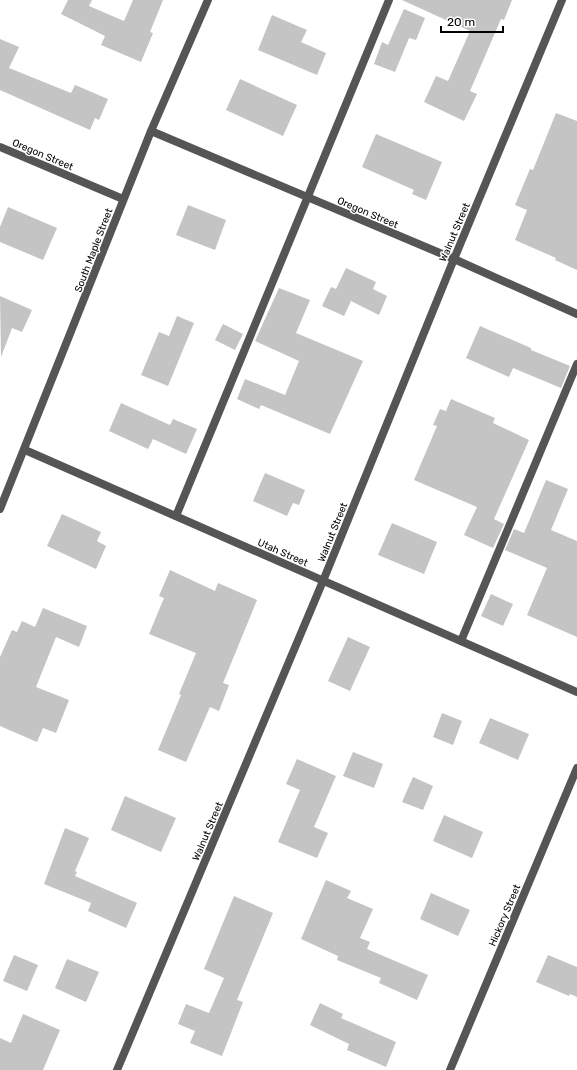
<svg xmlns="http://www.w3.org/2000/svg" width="577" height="1070" font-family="Rubik,sans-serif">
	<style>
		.building { fill: #c4c4c4 }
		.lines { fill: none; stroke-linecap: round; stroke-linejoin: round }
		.lane { stroke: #555; stroke-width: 8 }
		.street { stroke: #555; stroke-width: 8 }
		.labels { text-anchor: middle; stroke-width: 3; stroke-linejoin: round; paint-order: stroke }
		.street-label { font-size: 10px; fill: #000; stroke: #fff }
	</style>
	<rect width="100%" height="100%" fill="#fff"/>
	<g class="building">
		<path d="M68,0H92L89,6L124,21L133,0H163L150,32L153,33L141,62L101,45L105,36L61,14Z"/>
		<path d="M402,0H512L504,20L501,19L470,91L477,94L464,121L424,102L436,76L448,81L470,31Z"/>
		<path d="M404,9L425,18L416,40L409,38L395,72L374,64L382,42L388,45Z"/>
		<path d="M272,15L307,30L301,42L326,53L317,75L258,50Z"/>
		<path d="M0,39L19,47L9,68L71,93L75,85L108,99L99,120L95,118L90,130L0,90Z"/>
		<path d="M240,79L297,105L283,136L226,110Z"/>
		<path d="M556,113L577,121V270L555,260L556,258L515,240L527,210L515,205L530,169L533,170Z"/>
		<path d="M376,134L442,162L426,200L412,194L414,190L362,167Z"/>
		<path d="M188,205L226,220L215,250L176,235Z"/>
		<path d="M8,207L57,228L43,260L0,242V227Z"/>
		<path d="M346,268L376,282L373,289L387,296L379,315L351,301L344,316L322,306L331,287L336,289Z"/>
		<path d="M279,288L310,300L296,333L363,361L330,434L261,405L259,409L237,399L245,379L285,395L299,361L255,341Z"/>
		<path d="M0,296L32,310L22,332L12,328L1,357Z"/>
		<path d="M177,316L194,323L168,386L141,375L159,332L169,336Z"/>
		<path d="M223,324L243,334L235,350L215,340Z"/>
		<path d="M480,326L531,348V350L570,366L561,388L513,368L509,377L466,358Z"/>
		<path d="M451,399L495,418L493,423L529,440L494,519L504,524L493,548L464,535L477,507L414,480L437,426L433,425L440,409L446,411Z"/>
		<path d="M121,403L170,425L173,419L197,429L186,454L153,439L148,449L109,431Z"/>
		<path d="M265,473L305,490L299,505L293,503L287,516L253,501Z"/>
		<path d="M546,480L568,489L551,530L577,541V637L527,615L547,568L505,550L514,529L524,533Z"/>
		<path d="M62,514L101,532L97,541L106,546L96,569L47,546Z"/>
		<path d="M392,523L437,542L424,574L378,555Z"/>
		<path d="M170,570L215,591L218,583L257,600L223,683L229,685L219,711L210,707L186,762L158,750L181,695L179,694L196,653L149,634L164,598L159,596Z"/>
		<path d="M491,594L513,604L503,626L481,616Z"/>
		<path d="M43,608L87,626L79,647L56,637L36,687L69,700L56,733L43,728L37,742L0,726V657L12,630L17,632L22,621L35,627Z"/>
		<path d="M348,637L370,647L350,691L328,681Z"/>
		<path d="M442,713L462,721L453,745L433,737Z"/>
		<path d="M490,718L529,734L518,760L479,743Z"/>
		<path d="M353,752L383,764L374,788L343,776Z"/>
		<path d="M297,759L336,776L314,827L328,833L317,858L278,842L300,790L286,784Z"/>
		<path d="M413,777L433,786L423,810L402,802Z"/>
		<path d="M125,796L176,818L161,852L111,830Z"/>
		<path d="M444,815L483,832L472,858L433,841Z"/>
		<path d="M65,828L89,838L75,871L77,872L75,876L137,903L126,928L88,911L91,903L44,884Z"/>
		<path d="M326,880L351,891L347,898L373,909L360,938L370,942L367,949L428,975L417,1000L379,983L381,978L337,960L338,956L301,939Z"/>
		<path d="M431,893L470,910L458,936L420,919Z"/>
		<path d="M234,896L273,913L237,1000L243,1002L222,1056L190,1043L195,1031L178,1024L186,1004L209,1013L224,978L204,969Z"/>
		<path d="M14,955L38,965L27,991L3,981Z"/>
		<path d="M548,955L577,967V997L570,994L569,996L536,982Z"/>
		<path d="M67,959L99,972L86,1002L55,988Z"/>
		<path d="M320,1003L343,1014L341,1018L396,1042L386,1067L347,1050L349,1044L310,1025Z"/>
		<path d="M23,1014L60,1030L43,1070H0V1038L11,1043Z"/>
	</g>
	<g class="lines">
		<g class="lane">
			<path d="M176,516L389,0"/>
			<path d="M461,641L577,364"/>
		</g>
		<g class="street">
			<path d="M151,131L454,259L577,314"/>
			<path d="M0,147L123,199"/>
			<path d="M25,450L577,692"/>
			<path d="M0,509L151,131L208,0"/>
			<path d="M117,1070L323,581L454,259L562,0"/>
			<path d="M450,1070L577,768"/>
		</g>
	</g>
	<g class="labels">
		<g class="street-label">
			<text transform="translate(43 154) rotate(23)" y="4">Oregon Street</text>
			<text transform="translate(368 212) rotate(23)" y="4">Oregon Street</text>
			<text transform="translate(454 232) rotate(-67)" y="4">Walnut Street</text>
			<text transform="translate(93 250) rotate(-69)" y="4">South Maple Street</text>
			<text transform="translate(332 532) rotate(-68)" y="4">Walnut Street</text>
			<text transform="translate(283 552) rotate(24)" y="4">Utah Street</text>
			<text transform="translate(207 831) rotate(-67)" y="4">Walnut Street</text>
			<text transform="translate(504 915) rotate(-67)" y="4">Hickory Street</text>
		</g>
	</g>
	<path d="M441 26v6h62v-6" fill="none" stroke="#000000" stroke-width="2"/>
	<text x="447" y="26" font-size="12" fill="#000000" stroke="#ffffff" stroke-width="3" paint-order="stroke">20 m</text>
</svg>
